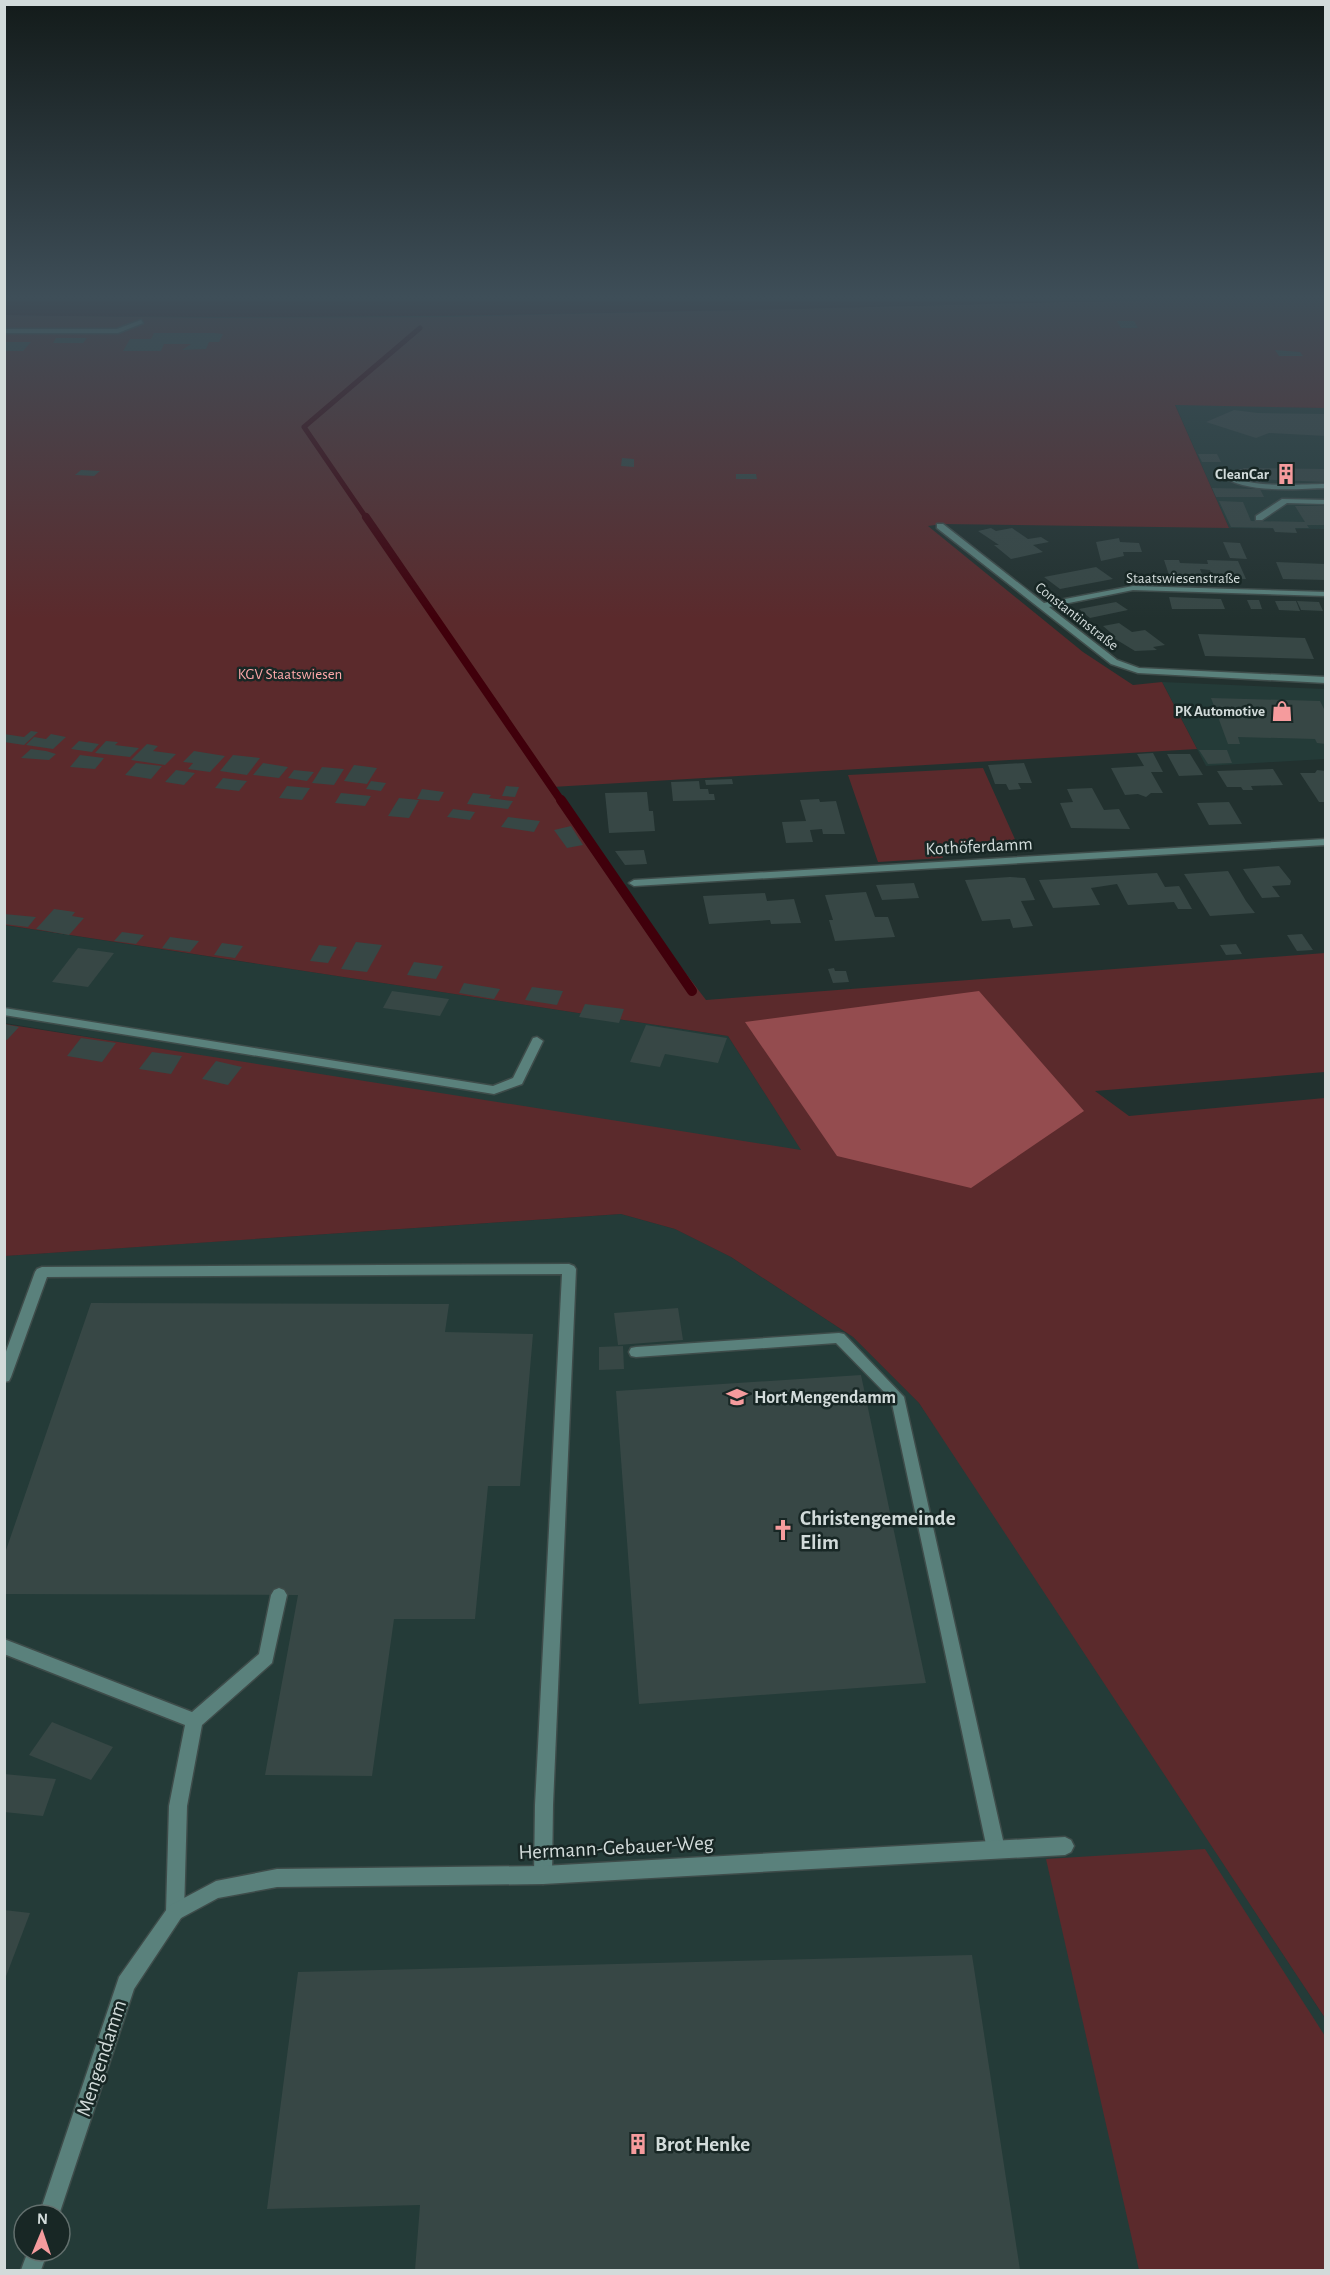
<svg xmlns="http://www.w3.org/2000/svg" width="1330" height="2275" font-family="'Alegreya Sans',sans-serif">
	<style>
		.built { fill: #243b38; fill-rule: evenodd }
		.green { fill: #5b2a2c }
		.forest { fill: #944c4f }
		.water { fill: #40000b }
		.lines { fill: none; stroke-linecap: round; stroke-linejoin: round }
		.stream-far2 { stroke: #40000b; stroke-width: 5 }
		.stream-far1 { stroke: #40000b; stroke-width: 8 }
		.stream { stroke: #40000b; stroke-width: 10 }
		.building { fill: #374745 }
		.service-casing { stroke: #3e4c4a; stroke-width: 3 }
		.minor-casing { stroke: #3e4c4a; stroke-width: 3 }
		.service { fill: #5a817c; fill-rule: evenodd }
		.minor { fill: #5a817c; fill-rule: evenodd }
		.labels { text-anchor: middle; stroke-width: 5; stroke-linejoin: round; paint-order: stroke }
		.far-poi-label { font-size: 15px; font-weight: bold; fill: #d2dbda; stroke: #182725; text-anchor: end }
		.far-street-label { font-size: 15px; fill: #d2dbda; stroke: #182725 }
		.far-park-label { font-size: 15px; fill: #fea8aa; stroke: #182725 }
		.street-label { font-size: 18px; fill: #d2dbda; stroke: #182725 }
		.poi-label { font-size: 18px; font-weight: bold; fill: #d2dbda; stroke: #182725; text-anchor: start }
		.near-poi-label { font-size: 21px; font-weight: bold; fill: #d2dbda; stroke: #182725; text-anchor: start }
		.near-street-label { font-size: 21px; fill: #d2dbda; stroke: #182725 }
	</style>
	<rect width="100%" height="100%" fill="#22312f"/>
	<g class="built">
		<path d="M1175,404L1325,408V529L1229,528Z"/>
		<path d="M1162,682L1325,689V759L1206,766Z"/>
		<path d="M4,925L728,1036L802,1151L268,1067L5,1023Z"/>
		<path d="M621,1214L675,1229L731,1257L853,1337L919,1403L959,1462L1325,2018V2270H5L4,1256ZM24,2215H60V2251H24Z"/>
	</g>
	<g class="green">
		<path d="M1152,300H1325V408L1175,405L1229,528L942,524L928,526L1083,652L1133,685L1162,682L1197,749L552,787L622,889L706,1000L1325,953V1072L1095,1091L1129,1116L1325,1098V2018L919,1403L853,1337L731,1257L675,1229L621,1214L5,1256V1024L801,1150L728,1036L5,925V315L211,318L450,317Z"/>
		<path d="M983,768L1018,846L940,850L943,858L878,862L848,775Z"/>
		<path d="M1205,1849L1325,2036V2270H1139L1046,1859Z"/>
	</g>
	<path class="forest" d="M979,991L1084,1111L971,1188L837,1156L745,1022Z"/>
	<path class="water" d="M5,300H1152C770,309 387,322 5,315Z"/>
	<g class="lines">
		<path class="stream-far2" d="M367,519L304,427L420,328"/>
		<path class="stream-far1" d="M366,517L562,802"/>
		<path class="stream" d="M561,800L692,991"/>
	</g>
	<g class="building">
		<path d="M1117,321H1134L1138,328H1121Z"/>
		<path d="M154,333H214L223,334L219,342H209L206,349L182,350L191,344H164L161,351H123L130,339H151Z"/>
		<path d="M56,338H87L83,343H53Z"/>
		<path d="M4,342H31L23,351H4Z"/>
		<path d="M1275,350L1300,352L1303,356H1279Z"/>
		<path d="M1234,410L1258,413L1326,414V436L1269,433L1256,438L1206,422Z"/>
		<path d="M1198,454H1217L1221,462H1202Z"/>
		<path d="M622,458L634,459V467L621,466Z"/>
		<path d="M1243,468L1326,469V482L1249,479Z"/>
		<path d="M81,470L100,471L94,476L75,475Z"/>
		<path d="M736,474H756L757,479H736Z"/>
		<path d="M1212,488L1260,489L1264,497H1216Z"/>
		<path d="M1219,501L1243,502L1251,521L1305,522L1295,506H1326V525H1307L1309,528H1295L1297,533L1275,532L1273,528L1231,527Z"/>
		<path d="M991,528L996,531L1012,528L1028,539L1041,537L1049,542L1033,545L1043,552L1011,559L994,545H999L978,531Z"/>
		<path d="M1119,538L1120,542L1139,543L1142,552H1123L1124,556L1101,561L1096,542Z"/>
		<path d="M1223,542L1240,543L1247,559L1230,558Z"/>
		<path d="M1164,560H1179L1180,563L1208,564L1207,560L1238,561L1246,579L1214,578L1210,570L1200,569L1204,579L1196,581L1170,578Z"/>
		<path d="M1276,562L1325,564L1326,580L1283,579Z"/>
		<path d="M1096,567L1113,579L1060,589L1044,577Z"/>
		<path d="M1169,597L1221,599L1225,609H1172Z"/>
		<path d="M1247,600H1259L1262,609H1251Z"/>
		<path d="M1275,601H1296L1300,611L1279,610Z"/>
		<path d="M1297,601L1319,602L1323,611L1301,610Z"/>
		<path d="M1116,602L1128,610L1090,618L1079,609Z"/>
		<path d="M1119,623L1132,632L1145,630L1165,645L1153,647L1157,650L1135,651L1112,637H1116L1103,626Z"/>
		<path d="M1198,634L1305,638L1314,659L1205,656Z"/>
		<path d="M1211,698L1320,701L1326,713V744L1317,743L1315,739L1238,737L1240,744H1228Z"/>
		<path d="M31,731L38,732L24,745L4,742V734L24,737Z"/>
		<path d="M51,734L66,737L53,749L26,745L34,737L46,739Z"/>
		<path d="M79,741L99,744L92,752L71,749Z"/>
		<path d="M106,741L118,742L115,745L139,748L130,757L95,753Z"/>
		<path d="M147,744L158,746L153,751L176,754L165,765L131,760Z"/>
		<path d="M31,749L46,751L56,754L49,760L21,758Z"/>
		<path d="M1199,750H1227L1232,763L1208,764Z"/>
		<path d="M194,751L225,756L210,772L188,769L193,763L183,762Z"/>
		<path d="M1153,753L1163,772H1151L1163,793H1151L1146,797L1138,794L1125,795L1111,768L1144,766L1137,754Z"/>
		<path d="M1167,754H1190L1203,775L1179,776Z"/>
		<path d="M80,755L104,758L95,769L70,767Z"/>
		<path d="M233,755L260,758L247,775L220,771Z"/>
		<path d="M136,763L162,766L151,779L125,775Z"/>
		<path d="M263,763L288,767L279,778L253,775Z"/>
		<path d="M1024,763L1032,783H1018L1021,789L1009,790L1006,784H995L988,765Z"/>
		<path d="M354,765L377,768L367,784L344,781Z"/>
		<path d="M322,767L344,769L334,785L312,783Z"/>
		<path d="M1273,769L1283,785L1251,786L1253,790H1243L1241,787H1227L1217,771Z"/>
		<path d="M176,770L195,773L184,785L165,782Z"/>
		<path d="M294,770L314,772L307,781L288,778Z"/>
		<path d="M1317,770L1326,771V802H1319L1300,773H1315Z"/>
		<path d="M223,778L247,781L239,791L215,788Z"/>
		<path d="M732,779L733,784L706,785L705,780Z"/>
		<path d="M371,781L386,783L381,791L366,789Z"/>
		<path d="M699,781L700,789H708L709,794H714L715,800L673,801L671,782Z"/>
		<path d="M287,786L310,788L302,800L279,798Z"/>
		<path d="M506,786L519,787L515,797L502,796Z"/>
		<path d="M1092,788L1104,810L1119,809L1130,829L1071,828L1060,803L1073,802L1067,789Z"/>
		<path d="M422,789L444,792L439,801L417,799Z"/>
		<path d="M647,792L649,811H653L655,831L609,833L605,793Z"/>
		<path d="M341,793L371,796L365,806L335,803Z"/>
		<path d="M473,793L491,795L489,798L513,801L508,809L467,804Z"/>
		<path d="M399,798L419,800L409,818L388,816Z"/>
		<path d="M819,799L820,802L836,801L845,834H823L822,829L810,830L813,842L786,843L782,822L806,821L800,800Z"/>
		<path d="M1229,802L1242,824L1209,825L1197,803Z"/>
		<path d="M453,809L475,812L470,820L447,817Z"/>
		<path d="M508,817L540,821L534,832L501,827Z"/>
		<path d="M571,826L583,845L567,848L554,830Z"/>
		<path d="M644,850L647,864L625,865L615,851Z"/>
		<path d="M1279,866L1291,881L1290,885L1272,886L1280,897L1262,898L1243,869Z"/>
		<path d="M1228,871L1246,901L1255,913L1210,916L1184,874Z"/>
		<path d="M1157,873L1165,887L1179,886L1192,909H1178L1174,902L1128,905L1117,884L1091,888L1100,905L1053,908L1039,880Z"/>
		<path d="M1010,877L1025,878L1035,900L1021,901L1033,926L1013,928L1010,919L982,921L965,880Z"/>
		<path d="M914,883L919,898L882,900L876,885Z"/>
		<path d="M866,892L875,917H888L895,937L835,941L829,920H833L825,895Z"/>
		<path d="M765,893L767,901L794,899L801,923L771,924L770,920L709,924L703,896Z"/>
		<path d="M54,909L75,912L72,916L84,918L69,935L36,929Z"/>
		<path d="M4,914L36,917L28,927L4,924Z"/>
		<path d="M122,932L144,935L136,944L114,941Z"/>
		<path d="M1302,934L1313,950L1297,951L1287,935Z"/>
		<path d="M170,937L199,941L190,952L162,948Z"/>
		<path d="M356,942L382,945L367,972L341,969Z"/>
		<path d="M222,943L243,946L235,958L214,955Z"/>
		<path d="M1236,944L1242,954L1226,955L1220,945Z"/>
		<path d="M319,945L337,947L328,963L310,961Z"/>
		<path d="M78,948L114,953L88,987L52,982Z"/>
		<path d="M414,962L443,966L436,979L407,975Z"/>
		<path d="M834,968L835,971H846L849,982L833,983L828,969Z"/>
		<path d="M464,983L500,989L494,999L459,993Z"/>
		<path d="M532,987L563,991L557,1005L525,1000Z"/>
		<path d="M392,991L449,999L440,1016L383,1008Z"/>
		<path d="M585,1004L624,1009L619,1023L579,1017Z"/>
		<path d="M4,1024L19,1027L7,1040L4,1039Z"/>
		<path d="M646,1025L727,1038L718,1063L665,1054L660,1067L630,1062Z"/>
		<path d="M81,1038L116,1043L102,1062L67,1056Z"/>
		<path d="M152,1052L182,1056L171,1074L139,1069Z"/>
		<path d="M216,1061L242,1067L228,1085L202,1079Z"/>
		<path d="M91,1303L449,1304L445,1332L533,1334L520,1486H488L475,1619H394L372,1776L265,1775L298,1595L4,1594V1556Z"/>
		<path d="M678,1308L683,1340L618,1345L614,1313Z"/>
		<path d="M623,1346L624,1369L599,1370V1347Z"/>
		<path d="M861,1375L926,1683L639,1704L616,1391Z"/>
		<path d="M52,1722L113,1747L91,1780L29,1755Z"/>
		<path d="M4,1774L56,1779L43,1816L4,1812Z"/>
		<path d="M4,1910L30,1913L5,1979H4Z"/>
		<path d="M972,1955L1020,2270H415L420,2205L267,2209L298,1972Z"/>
	</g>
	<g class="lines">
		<defs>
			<g id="service">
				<path d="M141,320L143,323L118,333H4V329H117Z"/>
				<path d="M1245,470L1247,471V473L1230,475C1253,489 1299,484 1326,484V488C1296,489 1242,494 1220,474Z"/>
				<path d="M1282,499L1326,500V504L1287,503L1262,520H1256V516Z"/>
				<path d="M4,1008L493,1086L513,1078L533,1038L537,1037L543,1041L522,1084L494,1094L4,1015Z"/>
				<path d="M569,1264L574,1266L576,1269L553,1805L552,1875L549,1881L543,1884L537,1881L534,1875L535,1805L562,1274L47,1277L11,1377L9,1381L4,1382V1357L35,1272L37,1269L42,1267Z"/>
				<path d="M839,1333L844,1334L904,1397L1005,1849L1002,1855L996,1858L990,1855L987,1849L891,1399L836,1343L636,1357L631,1356L629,1352L631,1348L636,1347Z"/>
				<path d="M279,1588L284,1590L287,1595L272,1663L202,1725L187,1806L184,1912L181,1918L175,1921L169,1918L166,1912L169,1806L185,1725L4,1654V1639L192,1712L259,1654L271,1595L274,1590Z"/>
			</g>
			<g id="minor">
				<path d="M937,524H943L1044,603L1133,586L1326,592V596L1133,590L1049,607L1117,660L1139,668L1326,677V683L1138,673L1111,664L937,528Z"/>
				<path d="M1326,839V845L634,886L629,883L634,880Z"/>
				<path d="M1065,1837L1071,1840L1074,1846L1071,1852L1065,1855L543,1884L277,1887L218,1898L181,1918L134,1989L59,2215H39L119,1977L169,1906L216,1881L277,1869L543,1866Z"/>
				<path d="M28,2251H48L41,2270H21Z"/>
			</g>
		</defs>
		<use href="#service" class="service-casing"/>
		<use href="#minor" class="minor-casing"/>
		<use href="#service" class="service"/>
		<use href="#minor" class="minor"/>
	</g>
	<linearGradient id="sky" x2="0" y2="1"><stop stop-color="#131b1a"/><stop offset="0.48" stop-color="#3e4e58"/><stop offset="1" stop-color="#3e4e58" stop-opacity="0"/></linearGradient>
	<rect width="1330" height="619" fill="url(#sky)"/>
	<defs>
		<symbol id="building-bare" viewBox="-9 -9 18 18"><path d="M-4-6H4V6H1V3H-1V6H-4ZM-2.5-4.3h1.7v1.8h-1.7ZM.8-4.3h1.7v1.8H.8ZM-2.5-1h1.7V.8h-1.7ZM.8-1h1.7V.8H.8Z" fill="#f59b9d" stroke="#182725" stroke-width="2.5" paint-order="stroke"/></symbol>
		<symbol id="shop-bare" viewBox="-9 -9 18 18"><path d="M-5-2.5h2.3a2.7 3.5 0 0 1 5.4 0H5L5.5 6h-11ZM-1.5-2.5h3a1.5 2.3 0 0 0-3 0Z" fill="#f59b9d" stroke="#182725" stroke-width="2.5" paint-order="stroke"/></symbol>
		<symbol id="school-bare" viewBox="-9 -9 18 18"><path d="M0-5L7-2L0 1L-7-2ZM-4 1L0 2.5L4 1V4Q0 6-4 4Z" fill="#f59b9d" stroke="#182725" stroke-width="2.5" paint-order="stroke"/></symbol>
		<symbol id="church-bare" viewBox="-9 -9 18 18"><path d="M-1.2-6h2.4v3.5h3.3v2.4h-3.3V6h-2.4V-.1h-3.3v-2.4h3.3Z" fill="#f59b9d" stroke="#182725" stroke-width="2.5" paint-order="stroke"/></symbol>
	</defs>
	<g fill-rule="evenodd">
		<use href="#building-bare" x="1271" y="459" width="30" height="30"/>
		<use href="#shop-bare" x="1267" y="696" width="30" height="30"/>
		<use href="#school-bare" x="722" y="1382" width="30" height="30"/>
		<use href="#church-bare" x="768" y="1515" width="30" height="30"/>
		<use href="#building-bare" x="623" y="2129" width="30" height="30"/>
	</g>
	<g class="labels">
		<g class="far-poi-label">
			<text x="1269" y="479">CleanCar</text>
			<text x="1265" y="716">PK Automotive</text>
		</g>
		<g class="far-street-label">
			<text x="1183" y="583">Staatswiesenstraße</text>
			<text transform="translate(1077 616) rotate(38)" y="5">Constantinstraße</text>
		</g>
		<g class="far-park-label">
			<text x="290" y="679">KGV Staatswiesen</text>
		</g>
		<g class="street-label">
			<text transform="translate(979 846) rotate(-3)" y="6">Kothöferdamm</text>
		</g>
		<g class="poi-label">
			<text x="754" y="1403">Hort Mengendamm</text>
		</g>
		<g class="near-poi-label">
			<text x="800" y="1525">Christengemeinde<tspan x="800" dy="24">Elim</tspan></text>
			<text x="655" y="2151">Brot Henke</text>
		</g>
		<g class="near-street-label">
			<text transform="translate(616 1847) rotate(-3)" y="7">Hermann-Gebauer-Weg</text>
			<text transform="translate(101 2058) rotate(-72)" y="7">Mengendamm</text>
		</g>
	</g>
	<rect width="1330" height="2275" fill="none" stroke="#d2dbda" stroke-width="12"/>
	<g transform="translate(42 2233) rotate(2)"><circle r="28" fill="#182725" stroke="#626f6d" stroke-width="1.5"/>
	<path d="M0-4.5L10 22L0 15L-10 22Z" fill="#f59b9d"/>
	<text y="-9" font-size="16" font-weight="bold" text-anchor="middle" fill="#d2dbda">N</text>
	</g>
</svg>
